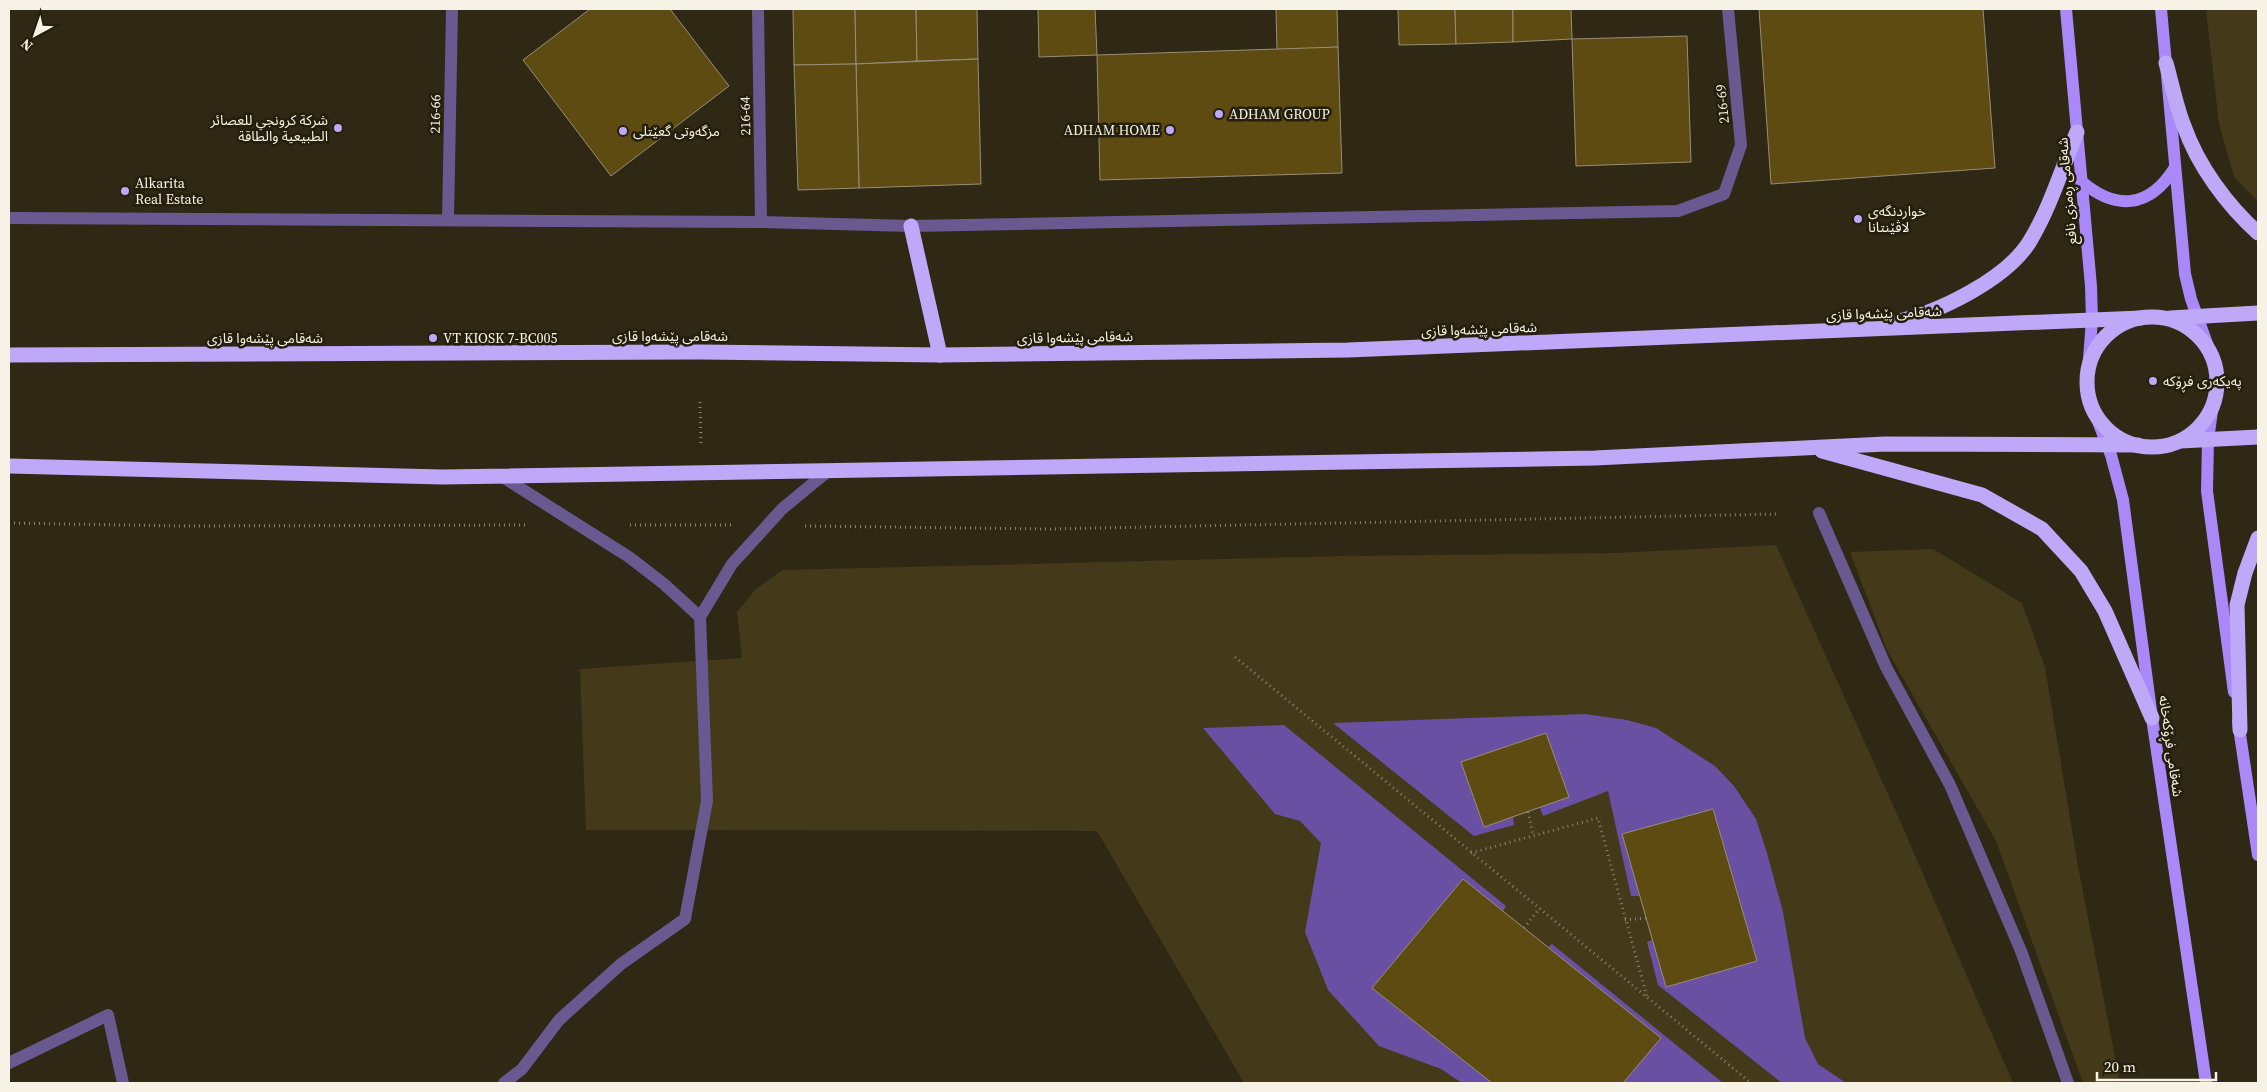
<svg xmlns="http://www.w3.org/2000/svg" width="2267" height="1092" font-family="'Source Serif 4','Noto Sans Arabic',serif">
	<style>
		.green { fill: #443918 }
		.water { fill: #6a50a3 }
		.building { fill: #5e4b11; stroke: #968e79 }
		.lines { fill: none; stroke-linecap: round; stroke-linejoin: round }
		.path { stroke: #888373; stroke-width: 3; stroke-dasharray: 1 4; stroke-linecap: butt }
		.street { stroke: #685a90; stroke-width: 12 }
		.primary { stroke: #aa88f8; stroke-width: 12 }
		.highway { stroke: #bea8f8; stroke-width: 15 }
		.poi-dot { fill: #bda9f5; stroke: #241e0c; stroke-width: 2 }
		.labels { text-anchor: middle; stroke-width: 5; stroke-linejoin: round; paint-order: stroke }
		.street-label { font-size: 14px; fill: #f6f2e6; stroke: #241e0c }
		.poi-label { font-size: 14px; fill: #f6f2e6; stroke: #241e0c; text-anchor: start }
	</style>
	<rect width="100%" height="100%" fill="#2e2815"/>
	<g class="green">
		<path d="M2206,9H2258V201L2234,177L2219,124Z"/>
		<path d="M1776,545L1901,823L2013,1083H1244L1097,831L586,830L580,669L742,658L737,612L755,590L782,570L1345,556L1615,553Z"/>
		<path d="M1933,549L2022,603L2045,667L2078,866L2120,1083H2083L1996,841L1887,650L1850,552Z"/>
	</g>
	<g class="water">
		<path d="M1585,714L1627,720L1656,728L1715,766L1734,786L1756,819L1767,853L1783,912L1805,1038L1818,1064L1846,1083H1782L1658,985L1647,942L1652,940L1640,896H1631L1608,791L1543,816L1540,808L1513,817L1514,825L1474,836L1333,723Z"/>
		<path d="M1284,725L1506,906L1503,911L1548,947L1552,944L1723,1083H1462L1441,1069L1379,1046L1328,990L1305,932L1321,843L1300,821L1275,814L1203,728Z"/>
	</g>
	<g class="building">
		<path d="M590,9H670L729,86L611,176L523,60Z"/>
		<path d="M793,9H855L856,64L794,65Z"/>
		<path d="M855,9H916L917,61L856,64Z"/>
		<path d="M916,9H977L978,59L917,61Z"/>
		<path d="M1038,9H1095L1097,55L1039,57Z"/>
		<path d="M1276,9H1337L1338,47L1277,50Z"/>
		<path d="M1398,9H1455L1456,44L1399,45Z"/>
		<path d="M1455,9H1513V42L1456,44Z"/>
		<path d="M1513,9H1571L1572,39L1513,42Z"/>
		<path d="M1759,9H1983L1995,168L1771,184Z"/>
		<path d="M1687,36L1691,162L1576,166L1572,39Z"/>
		<path d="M1338,47L1342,173L1100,180L1097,55Z"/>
		<path d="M978,59L981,184L859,188L856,64Z"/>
		<path d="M856,64L859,188L798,190L794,65Z"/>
		<path d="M1546,733L1569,797L1484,827L1461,762Z"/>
		<path d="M1713,809L1757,961L1666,987L1622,834Z"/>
		<path d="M1463,879L1661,1038L1623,1083H1492L1372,988Z"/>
	</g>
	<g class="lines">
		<g class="path">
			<path d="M700,402L701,444"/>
			<path d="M9,523L181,526L526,525"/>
			<path d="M630,525H731"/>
			<path d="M805,526L1049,529L1777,514"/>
			<path d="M1235,657L1751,1083"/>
			<path d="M1528,812L1533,835"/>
			<path d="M1471,853L1598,818L1647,997"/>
			<path d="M1625,920L1646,918"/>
			<path d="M1524,928L1539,909"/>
		</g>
		<g class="street">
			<path d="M758,9L761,222"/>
			<path d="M9,218L761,222L911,226L1678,211L1724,194L1741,145L1728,9"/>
			<path d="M448,220L452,9"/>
			<path d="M501,476L629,557L664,584L700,617"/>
			<path d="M1819,513L1886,667L1950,785L2021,951L2068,1083"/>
			<path d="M9,1063L108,1015L123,1083"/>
			<path d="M504,1083L522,1069L559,1020L621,964L685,919L707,801L700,617L732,564L782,509L828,471"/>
		</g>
		<g class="primary">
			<path d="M2066,9L2091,286L2092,320L2088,371"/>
			<path d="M2161,9L2185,274L2191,299L2214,363"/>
			<path d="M2081,181C2116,211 2149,208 2174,169"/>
			<path d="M2213,404L2208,440L2207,491L2234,692"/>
			<path d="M2096,416L2111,455L2123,500L2152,718L2206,1083"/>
			<path d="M2238,721L2258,855"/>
		</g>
		<g class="highway">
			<path d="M2166,63C2172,84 2176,106 2184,126C2198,166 2227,205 2258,233"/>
			<path d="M911,226L940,355"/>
			<circle cx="2152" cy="382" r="65"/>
			<path d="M2170,318L2258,313"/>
			<path d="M1895,322C1938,313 2007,279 2030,241C2050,208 2062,168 2077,132"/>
			<path d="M9,355L700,352L940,355L1348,350L2141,318"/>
			<path d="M2180,441L2258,437"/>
			<path d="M1822,451L1982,495L2042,529L2081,571L2105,611L2152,718"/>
			<path d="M9,466L442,477L1595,458L1885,444L2138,445"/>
			<path d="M2240,730L2237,605L2245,573L2258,538"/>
		</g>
	</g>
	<g class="poi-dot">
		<circle cx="1219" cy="114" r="5"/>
		<circle cx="338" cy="128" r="5"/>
		<circle cx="1170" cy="130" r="5"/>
		<circle cx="623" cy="131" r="5"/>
		<circle cx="125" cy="191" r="5"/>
		<circle cx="1858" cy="219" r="5"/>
		<circle cx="433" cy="338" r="5"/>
		<circle cx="2153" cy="381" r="5"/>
	</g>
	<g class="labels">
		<g class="street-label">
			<text transform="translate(1722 104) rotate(-96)" y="5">216-69</text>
			<text transform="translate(435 114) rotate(-89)" y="5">216-66</text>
			<text transform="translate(745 116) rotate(-91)" y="5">216-64</text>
			<text transform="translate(2067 191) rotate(-95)" y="5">شەقامی ڕەمزی نافع</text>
			<text transform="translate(1884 313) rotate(-2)" y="5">شەقامی پێشەوا قازی</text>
			<text transform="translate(1479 329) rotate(-2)" y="5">شەقامی پێشەوا قازی</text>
			<text x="670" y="341">شەقامی پێشەوا قازی</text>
			<text transform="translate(1075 337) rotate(-1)" y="5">شەقامی پێشەوا قازی</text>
			<text x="265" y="343">شەقامی پێشەوا قازی</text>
			<text transform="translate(2171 746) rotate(82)" y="5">شەقامی فڕۆکەخانە</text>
		</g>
		<g class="poi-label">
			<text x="1229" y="119">ADHAM GROUP</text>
			<text x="328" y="125" text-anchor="end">شركة كرونجي للعصائر<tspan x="328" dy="16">الطبيعية والطاقة</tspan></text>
			<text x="1160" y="135" text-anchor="end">ADHAM HOME</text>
			<text x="633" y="136">مزگەوتی گعێتلی</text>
			<text x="135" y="188">Alkarita<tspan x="135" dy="16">Real Estate</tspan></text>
			<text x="1868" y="216">خواردنگەی<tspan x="1868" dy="16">لاڤێنتانا</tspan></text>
			<text x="443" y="343">VT KIOSK 7-BC005</text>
			<text x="2163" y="386">پەیکەری فڕۆکە</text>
		</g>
	</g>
	<rect width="2267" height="1092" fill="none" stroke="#f6f2e6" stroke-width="20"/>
	<g transform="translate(35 35) rotate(220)" stroke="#241e0c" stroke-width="4" paint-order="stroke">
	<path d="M0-4L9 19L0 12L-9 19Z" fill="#f6f2e6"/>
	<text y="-8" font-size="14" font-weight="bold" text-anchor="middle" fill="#f6f2e6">N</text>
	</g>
	<path d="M2097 1072v8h119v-8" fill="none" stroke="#f6f2e6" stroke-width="2.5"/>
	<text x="2104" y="1072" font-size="15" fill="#f6f2e6" stroke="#241e0c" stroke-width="4" paint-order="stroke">20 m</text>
</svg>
